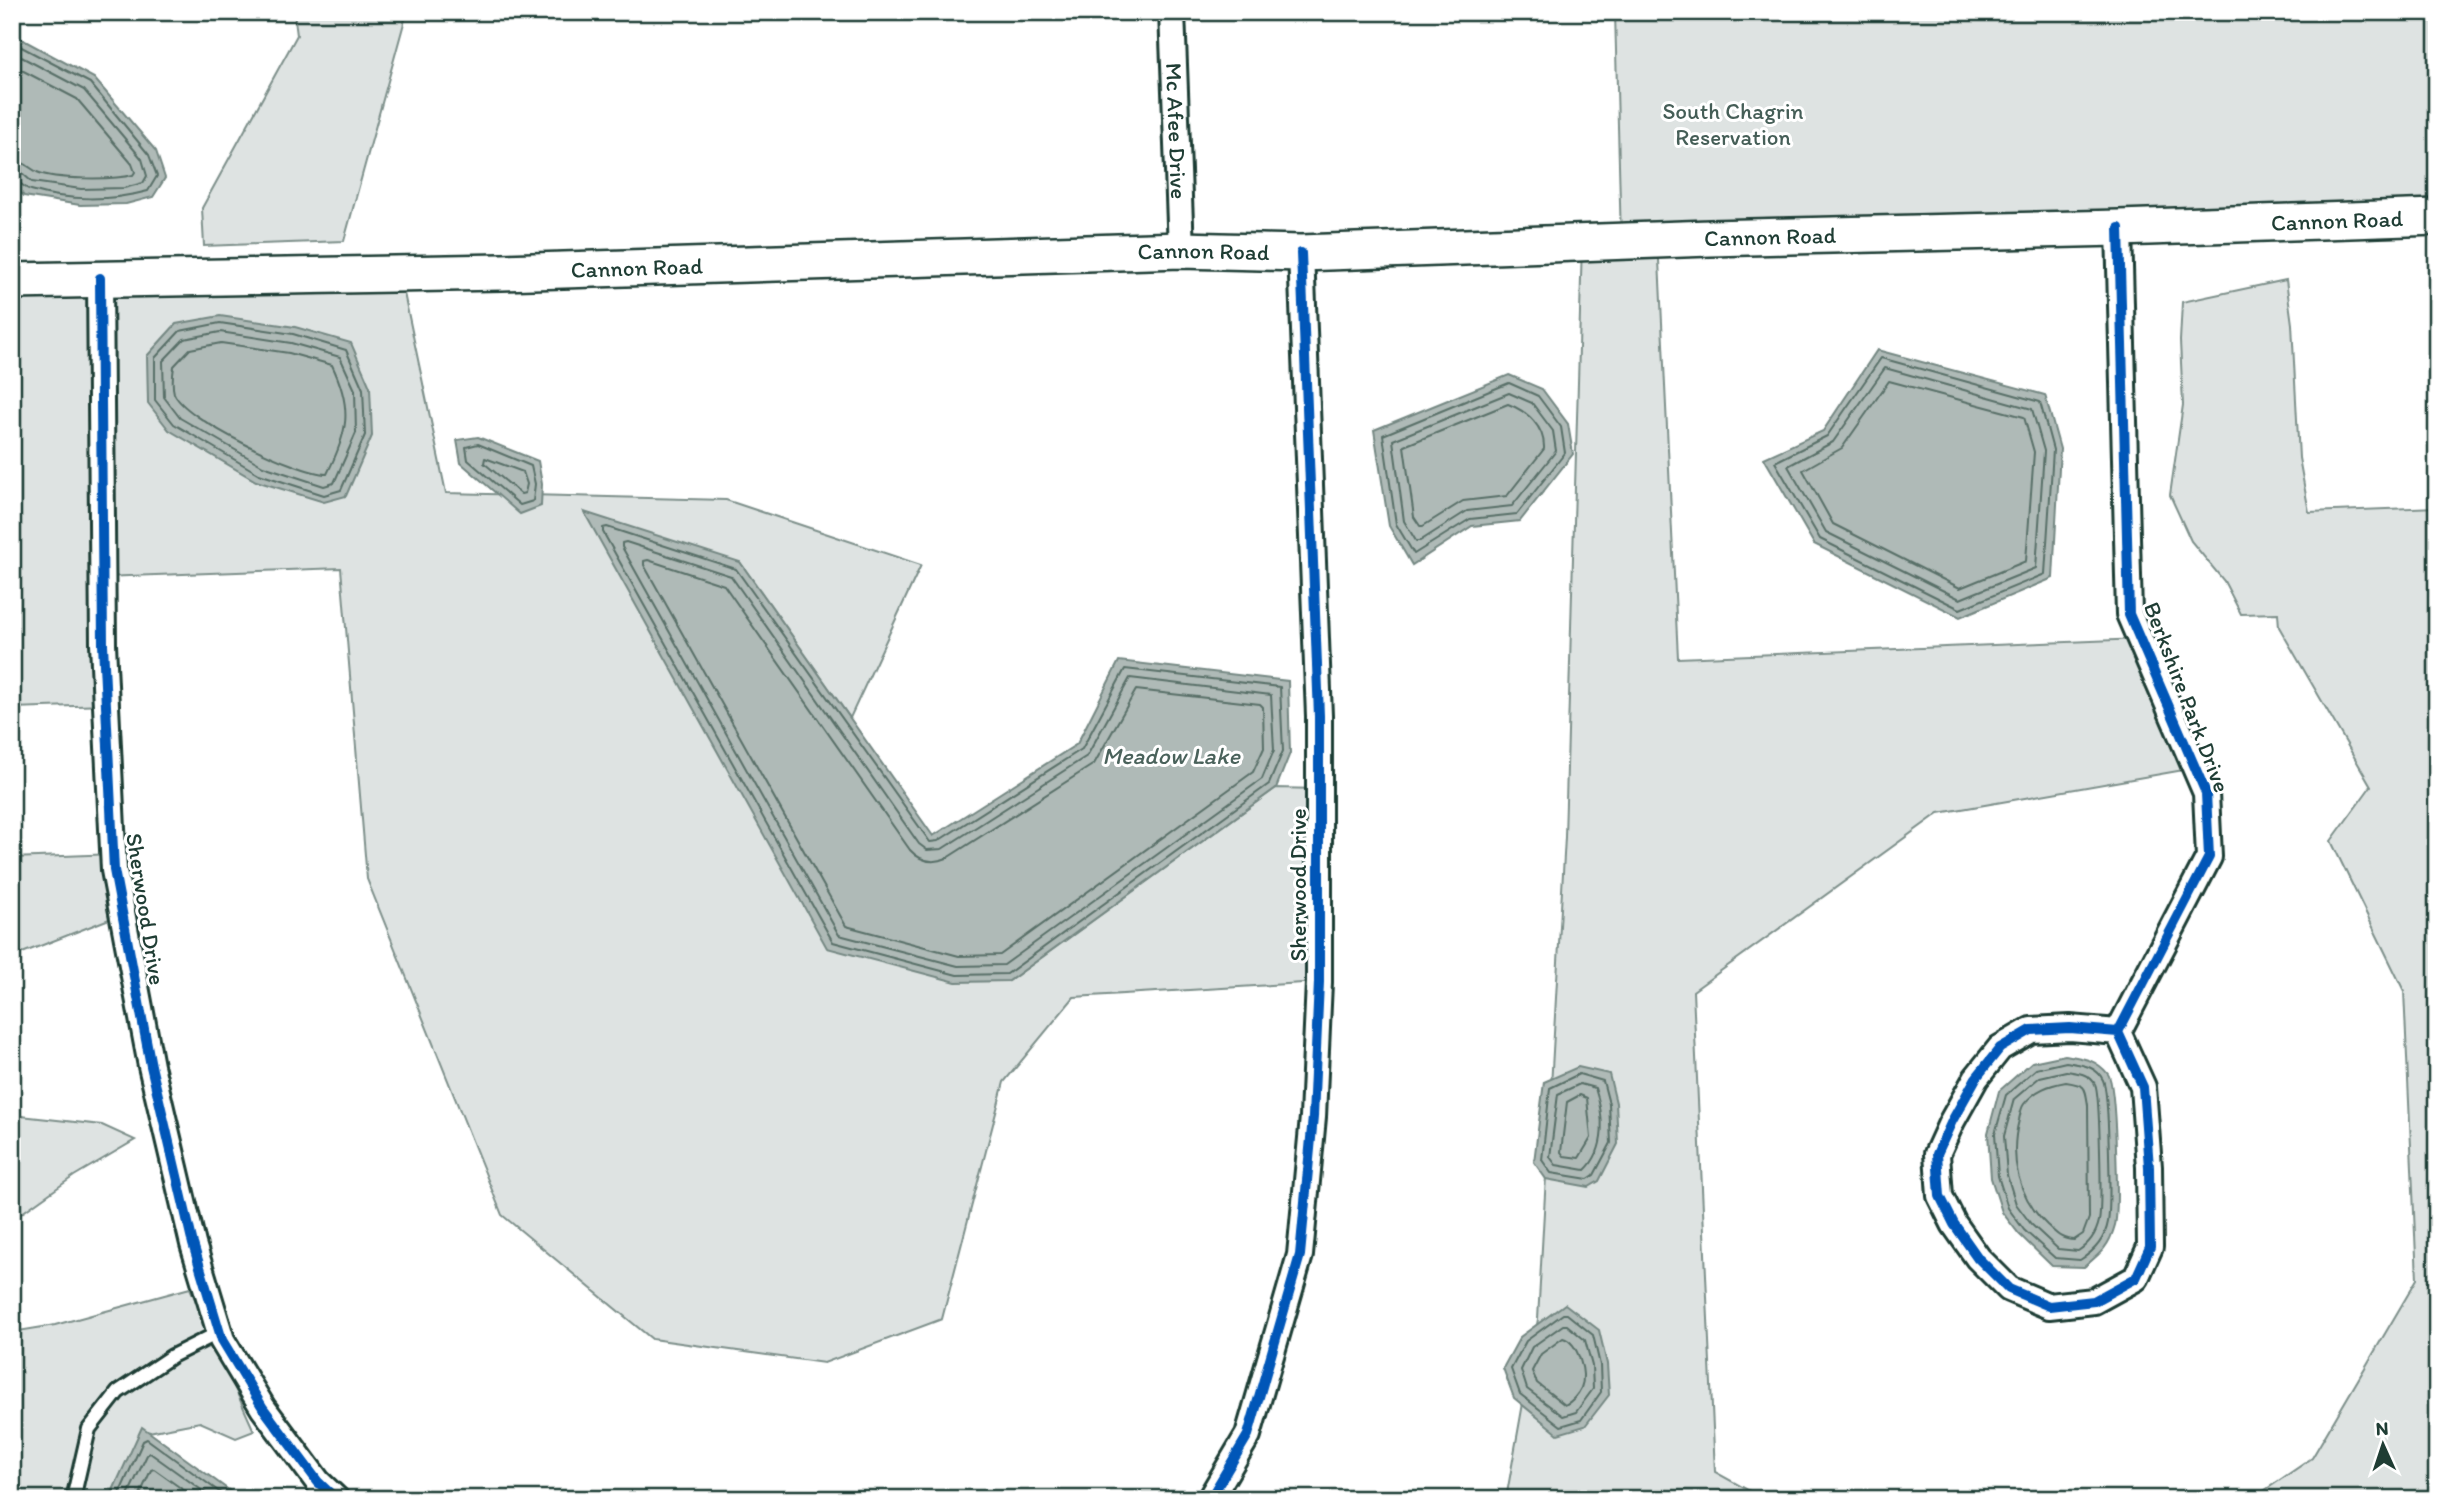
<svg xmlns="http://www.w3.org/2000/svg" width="2449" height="1511" font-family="Itim,sans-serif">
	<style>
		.green { fill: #dee3e2; stroke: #7e908b; stroke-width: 2 }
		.water { fill: #afbab7; stroke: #758883; stroke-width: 2 }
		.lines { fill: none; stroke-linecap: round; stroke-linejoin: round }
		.shore { stroke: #596f68; stroke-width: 2 }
		.service-casing { stroke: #1f3d34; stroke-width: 18 }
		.minor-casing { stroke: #1f3d34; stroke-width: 30 }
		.secondary-casing { stroke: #1f3d34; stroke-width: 40 }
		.service { stroke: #fff; stroke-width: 12 }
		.minor { stroke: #fff; stroke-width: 24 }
		.secondary { stroke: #fff; stroke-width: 35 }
		.cycleway-casing { stroke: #fff; stroke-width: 15 }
		.cycleway { stroke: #0057b8; stroke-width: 10 }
		.labels { text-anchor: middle; stroke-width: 6; stroke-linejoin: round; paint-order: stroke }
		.park-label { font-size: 23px; fill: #455e57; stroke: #fff }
		.street-label { font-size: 23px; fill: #1f3d34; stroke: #fff }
		.water-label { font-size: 24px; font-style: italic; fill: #4a625b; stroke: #fff }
	</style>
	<rect width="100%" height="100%" fill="#fff"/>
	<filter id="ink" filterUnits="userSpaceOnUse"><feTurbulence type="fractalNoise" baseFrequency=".0143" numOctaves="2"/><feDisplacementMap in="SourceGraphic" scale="14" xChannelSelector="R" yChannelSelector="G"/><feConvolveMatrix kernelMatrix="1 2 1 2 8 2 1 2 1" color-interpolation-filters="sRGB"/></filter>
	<g filter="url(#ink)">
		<g class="green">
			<path d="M294,12H407L344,241L204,246L202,208L297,35Z"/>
			<path d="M1615,12H2437V217L1658,239L1678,658L2140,639L2195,768L1939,813L1693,991L1715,1472L1764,1499H1506L1538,1319L1565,837L1582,243L1621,240Z"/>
			<path d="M400,274L446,493L726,500L921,565L850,718L740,562L1009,981L1276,788L1319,789V982L1074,997L1004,1082L942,1319L824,1363L652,1339L502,1215L367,879L341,568L102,577L106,705L12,708V281Z"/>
			<path d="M2286,280L2292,324L2299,458L2309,512L2437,507V1499H2252L2312,1458L2417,1279L2404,991L2331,841L2371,786L2279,627L2278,613L2241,614L2224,581L2191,541L2170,495L2183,405L2180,341L2182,302Z"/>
			<path d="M114,854L122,914L12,957V858Z"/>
			<path d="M12,1115L102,1125L135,1140L74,1176L12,1220Z"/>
			<path d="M190,1288L254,1431L236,1438L200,1422L149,1432L110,1499H12V1332L55,1325Z"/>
		</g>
		<g class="water">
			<path d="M12,34L94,78L156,151L165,178L153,197L126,204L80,205L24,196L12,184Z"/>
			<path d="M220,316L295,327L351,343L370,387L372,436L346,496L324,502L256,481L169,430L148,403L147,356L176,324Z"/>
			<path d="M1877,350L2045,395L2060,449L2053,578L1960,617L1814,544L1764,458L1823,431Z"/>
			<path d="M1509,375L1542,389L1568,424L1573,454L1520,521L1472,526L1412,565L1389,526L1374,430Z"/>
			<path d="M478,437L538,461L542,484L541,506L520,514L461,463L457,440Z"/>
			<path d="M584,512L740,562L933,836L1077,744L1119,661L1288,681L1290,753L1276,788L1009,981L956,982L827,948Z"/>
			<path d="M2065,1055C2083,1058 2096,1059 2108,1074C2116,1084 2119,1209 2115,1225C2109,1247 2101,1253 2084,1267L2052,1266L2019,1234L2002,1212L1991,1178L1988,1133L1999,1091L2032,1062Z"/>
			<path d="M1578,1067L1609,1074L1616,1103L1618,1144L1599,1181L1589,1187L1546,1179L1534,1162L1544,1082Z"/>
			<path d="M1565,1304L1599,1330L1607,1364L1609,1395L1585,1426L1558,1434L1514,1398L1503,1368L1520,1337Z"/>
			<path d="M142,1427L149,1432L241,1499H109Z"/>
		</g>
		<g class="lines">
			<g class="shore">
				<path d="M12,42L90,83L149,155L157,176L148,191C111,201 68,201 31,190C23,188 21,181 12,180"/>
				<path d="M12,52L84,90L142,159L147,176L143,183L124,188L81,189L32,182L22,173L12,171"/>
				<path d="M12,65L77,99L132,164L135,172L133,175C114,180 54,180 37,172C28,167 24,161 12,161"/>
				<path d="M220,323L293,334L346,350L363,389L365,435L341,490L324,495L259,474L174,424L155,400V358L180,331Z"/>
				<path d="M220,332L291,343L340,357L355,390L356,433L334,483L324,486L263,466L180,418L164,397L163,361L184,339Z"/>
				<path d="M221,343L289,353L332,365C353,409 348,432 327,474C299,474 183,419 174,393C172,386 173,373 174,366L190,349Z"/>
				<path d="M1881,358L2040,402L2053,450L2045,574L1960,609L1820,539L1775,462L1827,436Z"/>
				<path d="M1885,368L2032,409L2044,451L2036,568L1960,599L1826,532L1788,466L1833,442Z"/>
				<path d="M1889,381L2024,417L2034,452L2026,561L1960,588L1833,524L1803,470L1842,448Z"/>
				<path d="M1509,383L1538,396L1561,427L1565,453L1517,514L1470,519L1414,554L1396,524L1383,435Z"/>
				<path d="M1509,393L1532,403L1553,431L1556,451L1512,506L1467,511L1420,541H1416L1404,521L1393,440Z"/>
				<path d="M1508,404C1527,411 1545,427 1544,449L1507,496L1463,501L1423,526H1420L1414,517L1404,446Z"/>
				<path d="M478,444L531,466L535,484L533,501L520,505L468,460L466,447Z"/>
				<path d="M485,458L523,472L527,484L525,493L521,494L484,463Z"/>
				<path d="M607,527L736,569L930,842L938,841L1082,749L1125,669L1280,687L1283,751L1269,784L1007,974L957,975L833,942L603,532V528Z"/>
				<path d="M626,542L731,576L919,844L927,850L942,849L1087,756L1130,678L1271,695L1274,750L1262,779L1004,965L958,966L839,935L622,547V543Z"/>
				<path d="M648,560L724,585L910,850C921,862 933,864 947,858L1094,764L1136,690L1260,704L1263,707L1264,748L1253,772L1000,955L959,956L846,926L644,565V561Z"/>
				<path d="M2066,1062C2080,1065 2096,1065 2103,1080C2109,1092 2111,1206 2108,1222C2105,1239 2095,1251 2080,1260L2055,1258L2024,1230L2008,1208L1998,1176L1995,1134L2006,1095L2036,1069Z"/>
				<path d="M2066,1071C2077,1073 2089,1073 2095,1084C2100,1093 2102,1208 2099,1221C2096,1235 2089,1244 2078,1251L2058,1249L2031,1224L2016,1204L2007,1175L2004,1136L2014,1099L2040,1077Z"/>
				<path d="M1579,1074L1603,1081L1609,1104L1611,1143L1594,1175L1588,1179L1551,1173L1542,1160L1550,1088Z"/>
				<path d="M2066,1082C2086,1085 2085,1086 2088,1105L2089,1218L2083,1234L2074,1240C2061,1240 2056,1233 2047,1225C2018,1197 2009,1158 2019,1120C2020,1115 2021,1108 2024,1104C2035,1090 2049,1085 2066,1082Z"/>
				<path d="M1580,1084L1595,1088C1604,1115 1607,1149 1585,1170L1556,1165L1550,1157L1558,1094Z"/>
				<path d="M1580,1095L1587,1098L1591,1138L1579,1158L1564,1156L1561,1152L1567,1102Z"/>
				<path d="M1563,1314H1567L1593,1335L1600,1365L1601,1392L1581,1420L1561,1426L1520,1394L1511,1369L1526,1341Z"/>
				<path d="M1563,1325H1567L1585,1340L1592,1366L1593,1389L1576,1412L1563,1416L1527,1389L1521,1370L1532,1347Z"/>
				<path d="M1563,1338C1578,1342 1587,1374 1581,1388C1578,1395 1571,1402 1565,1405L1537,1383L1532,1371L1541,1354Z"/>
				<path d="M117,1499L143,1441L147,1439L229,1499"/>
				<path d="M126,1499L147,1455L150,1453L214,1499"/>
				<path d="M138,1499L151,1470L154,1469L196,1499"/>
			</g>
			<defs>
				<path id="service" d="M73,1499L89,1429L118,1392L172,1356L220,1332"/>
				<g id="minor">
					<path id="s1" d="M1172,12L1181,250"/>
					<path d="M100,278L103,644L114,870L151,1066L193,1244L222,1340L263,1408L318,1482L336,1499"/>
					<path d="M2118,1032L2143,1087L2149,1167L2150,1247L2136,1278L2094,1301L2049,1306L2009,1289L1978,1258L1954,1224L1940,1196L1937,1154L1952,1121L1976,1078L2000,1048L2031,1030L2070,1028L2118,1032L2209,857L2206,793L2129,614L2119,228"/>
					<path d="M1210,1499L1248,1435L1300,1255L1313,1117L1319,982V716L1301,253"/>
				</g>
				<g id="secondary">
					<path id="s2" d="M12,281L502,272L1181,250L1301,253L1710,238L2119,228L2437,217"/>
				</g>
			</defs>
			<use href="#service" class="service-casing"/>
			<use href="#minor" class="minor-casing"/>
			<use href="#secondary" class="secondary-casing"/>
			<use href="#service" class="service"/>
			<use href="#minor" class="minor"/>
			<use href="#secondary" class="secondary"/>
			<defs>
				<g id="cycleway">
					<path d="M100,278L103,644L114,870L151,1066L193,1244L222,1340L263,1408L318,1482L336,1499"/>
					<path d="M2118,1032L2143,1087L2149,1167L2150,1247L2136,1278L2094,1301L2049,1306L2009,1289L1978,1258L1954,1224L1940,1196L1937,1154L1952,1121L1976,1078L2000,1048L2031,1030L2070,1028L2118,1032L2209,857L2206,793L2129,614L2119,228"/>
					<path d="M1210,1499L1248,1435L1300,1255L1313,1117L1319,982V716L1301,253"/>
				</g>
			</defs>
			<use href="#cycleway" class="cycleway-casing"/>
			<use href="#cycleway" class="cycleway"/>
		</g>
	</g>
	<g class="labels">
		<g class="park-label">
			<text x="1733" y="119">South Chagrin<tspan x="1733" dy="26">Reservation</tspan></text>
		</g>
		<g class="street-label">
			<text dy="8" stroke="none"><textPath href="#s1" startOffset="119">Mc Afee Drive</textPath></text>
			<text dy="8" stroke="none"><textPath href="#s2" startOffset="2326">Cannon Road</textPath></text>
			<text dy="8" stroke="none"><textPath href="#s2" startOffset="1759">Cannon Road</textPath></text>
			<text dy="8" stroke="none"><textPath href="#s2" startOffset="1192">Cannon Road</textPath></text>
			<text dy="8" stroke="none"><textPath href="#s2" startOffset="625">Cannon Road</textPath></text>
			<text transform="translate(2187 697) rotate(69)" y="8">Berkshire Park Drive</text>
			<text transform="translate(1298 885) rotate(-90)" y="8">Sherwood Drive</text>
			<text transform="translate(146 909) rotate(81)" y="8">Sherwood Drive</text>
		</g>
		<g class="water-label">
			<text x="1171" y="764">Meadow Lake</text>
		</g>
	</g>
	<rect width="2449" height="1511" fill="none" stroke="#fff" stroke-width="42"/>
	<rect x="21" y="21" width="2407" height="1469" fill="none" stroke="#1f3d34" stroke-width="2.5" filter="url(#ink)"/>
	<g transform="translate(2383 1445) rotate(357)" stroke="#ffffff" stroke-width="5" paint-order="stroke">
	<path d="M0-5L12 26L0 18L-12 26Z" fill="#1f3d34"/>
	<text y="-10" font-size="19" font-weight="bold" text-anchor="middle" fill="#1f3d34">N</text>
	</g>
</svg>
